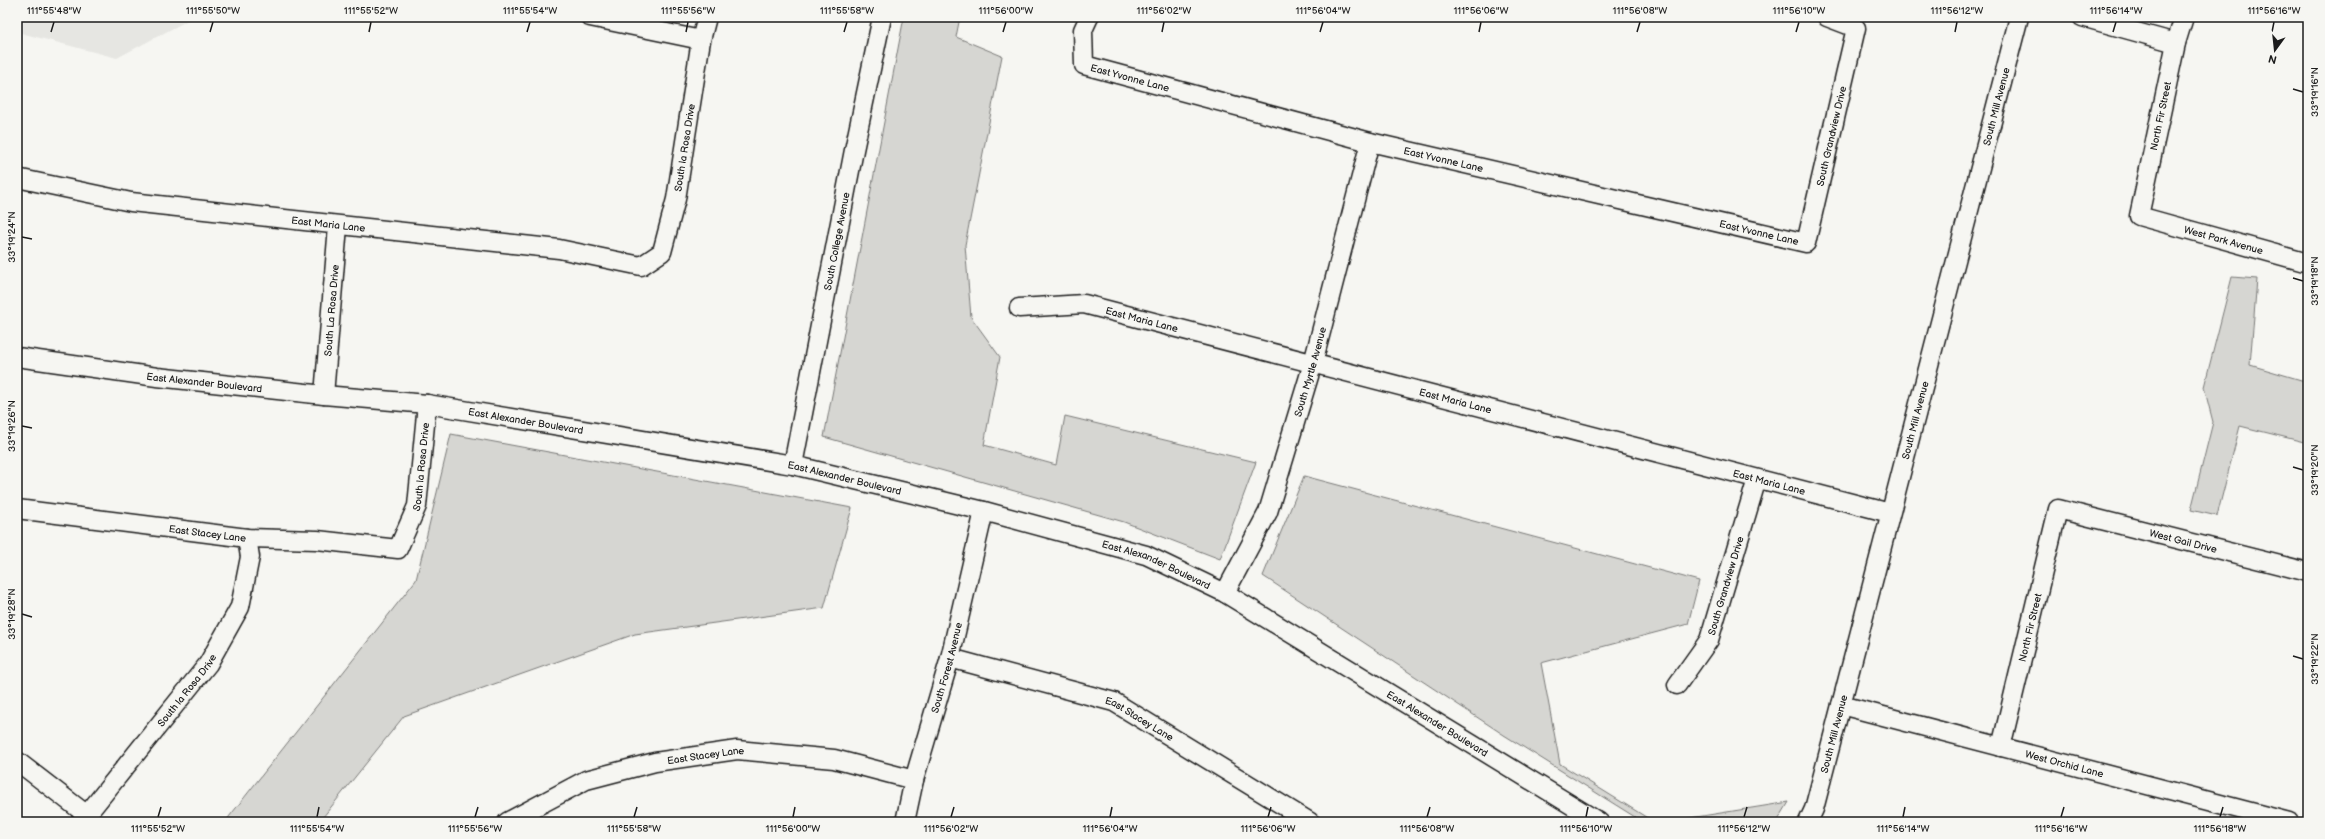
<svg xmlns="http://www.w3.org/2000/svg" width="2325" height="839" font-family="'Balsamiq Sans',sans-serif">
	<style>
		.built { fill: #e6e6e2 }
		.green { fill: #d6d6d2; stroke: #797977 }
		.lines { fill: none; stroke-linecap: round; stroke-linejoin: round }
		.street-casing { stroke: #1c1c1c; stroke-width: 21 }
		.street { stroke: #f6f6f2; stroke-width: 18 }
		.ticks { fill: none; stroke: #1c1c1c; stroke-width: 1.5 }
		.labels { text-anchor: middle; stroke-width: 3.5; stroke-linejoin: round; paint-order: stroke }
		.street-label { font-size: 10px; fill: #1c1c1c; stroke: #f6f6f2 }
		.neatline { fill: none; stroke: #1c1c1c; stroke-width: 1.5 }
		.ticks-label { font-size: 10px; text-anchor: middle; fill: #1c1c1c }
	</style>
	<rect width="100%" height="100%" fill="#f6f6f2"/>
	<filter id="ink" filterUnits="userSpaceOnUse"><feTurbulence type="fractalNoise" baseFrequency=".025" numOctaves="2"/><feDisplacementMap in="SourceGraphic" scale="8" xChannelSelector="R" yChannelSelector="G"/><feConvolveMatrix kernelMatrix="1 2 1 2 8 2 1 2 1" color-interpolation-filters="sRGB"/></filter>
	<g filter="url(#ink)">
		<path class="built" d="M17,17H194L117,58L17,32Z"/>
		<g class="green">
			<path d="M904,17H960L956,37L1002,56L965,245L971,317L1000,357L984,445L1056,465L1065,416L1256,462L1220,559L1124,522L824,437Z"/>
			<path d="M2232,277L2257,279L2250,365L2308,382V443L2240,426L2217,516L2191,510L2213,422L2204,387Z"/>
			<path d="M451,434L852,508L824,608L635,634L404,716L319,822H225L416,580Z"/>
			<path d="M1304,476L1699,581L1688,624L1541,663L1560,764L1654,822H1643L1504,735L1263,576Z"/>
			<path d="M1789,802L1777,822H1665Z"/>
		</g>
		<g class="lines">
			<defs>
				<g id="street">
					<path d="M590,17L701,40"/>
					<path id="s1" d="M1089,17L1083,30L1084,65L1370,142L1806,243L1856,28L1827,17"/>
					<path d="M2082,17L2176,43"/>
					<path id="s2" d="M2184,17L2176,43L2139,216L2308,263"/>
					<path id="s3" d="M17,178L131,202L559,249L641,266L662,252L676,199L701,40L707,17"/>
					<path id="s4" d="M1019,308L1084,304L1890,513"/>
					<path id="s5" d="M17,357L157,377L324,395L427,404L793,465L984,511L1146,555L1225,593L1599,822"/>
					<path id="s6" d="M324,395L338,226"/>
					<path id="s7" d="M793,465L854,150L882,17"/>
					<path id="s8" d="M17,509L247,538L317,540L398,549L417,506L427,404"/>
					<path id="s9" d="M1225,593L1268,512L1313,363L1370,142"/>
					<path id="s10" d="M950,658L1114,702L1310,822"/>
					<path id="s11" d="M1677,685L1709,640L1757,479"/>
					<path id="s12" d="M1841,705L2289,822"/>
					<path id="s13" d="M2001,747L2058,509L2308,572"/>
					<path d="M17,761L87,815"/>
					<path id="s14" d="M81,822L208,664L240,607L250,557L247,538"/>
					<path id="s15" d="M507,822L586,780L655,762L737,750L834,759L914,780"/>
					<path id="s16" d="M905,822L914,780L950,658L984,511"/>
					<path id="s17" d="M1808,822L1814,809L1841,705L2019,17"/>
				</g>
			</defs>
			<use href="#street" class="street-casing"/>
			<use href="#street" class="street"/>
		</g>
	</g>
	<path class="ticks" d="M51,32L54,22M210,32L213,22M369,32L371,22M527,32L530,22M686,32L688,22M844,32L847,22M1003,32L1006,22M1162,32L1164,22M1320,32L1323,22M1479,32L1481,22M1637,32L1640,22M1796,32L1799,22M1955,32L1957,22M2113,32L2116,22M2272,32L2274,22M2293,89L2303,92M22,237L32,239M2293,278L2303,281M22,426L32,428M2293,467L2303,470M22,614L32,617M2293,656L2303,659M158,817L161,807M317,817L319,807M475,817L478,807M634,817L637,807M793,817L795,807M951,817L954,807M1110,817L1112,807M1268,817L1271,807M1427,817L1430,807M1586,817L1588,807M1744,817L1747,807M1903,817L1905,807M2061,817L2064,807M2220,817L2223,807"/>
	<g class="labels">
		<g class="street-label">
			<text dy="4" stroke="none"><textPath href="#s1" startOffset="97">East Yvonne Lane</textPath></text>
			<text dy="4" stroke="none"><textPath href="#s17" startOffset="740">South Mill Avenue</textPath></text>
			<text transform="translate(2160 116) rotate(-78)" y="4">North Fir Street</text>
			<text dy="4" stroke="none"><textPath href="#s1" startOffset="903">South Grandview Drive</textPath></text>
			<text dy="4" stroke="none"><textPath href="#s3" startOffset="763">South la Rosa Drive</textPath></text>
			<text dy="4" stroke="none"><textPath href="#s1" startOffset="421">East Yvonne Lane</textPath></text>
			<text dy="4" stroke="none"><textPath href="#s3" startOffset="315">East Maria Lane</textPath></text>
			<text dy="4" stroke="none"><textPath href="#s1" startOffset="745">East Yvonne Lane</textPath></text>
			<text dy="4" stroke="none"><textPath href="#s2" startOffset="292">West Park Avenue</textPath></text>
			<text dy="4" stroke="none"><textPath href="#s7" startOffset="228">South College Avenue</textPath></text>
			<text dy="4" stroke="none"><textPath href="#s6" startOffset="85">South La Rosa Drive</textPath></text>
			<text dy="4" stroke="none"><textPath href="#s4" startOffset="125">East Maria Lane</textPath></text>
			<text dy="4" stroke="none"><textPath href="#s9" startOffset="238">South Myrtle Avenue</textPath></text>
			<text dy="4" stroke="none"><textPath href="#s5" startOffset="189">East Alexander Boulevard</textPath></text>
			<text dy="4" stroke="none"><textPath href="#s4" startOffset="449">East Maria Lane</textPath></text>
			<text dy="4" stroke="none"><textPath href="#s5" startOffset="513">East Alexander Boulevard</textPath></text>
			<text dy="4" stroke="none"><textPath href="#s17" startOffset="416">South Mill Avenue</textPath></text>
			<text dy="4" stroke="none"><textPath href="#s8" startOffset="470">South la Rosa Drive</textPath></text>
			<text dy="4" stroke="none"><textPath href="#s5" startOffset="837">East Alexander Boulevard</textPath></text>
			<text dy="4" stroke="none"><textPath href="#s4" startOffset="773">East Maria Lane</textPath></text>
			<text dy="4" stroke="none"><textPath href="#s8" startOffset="192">East Stacey Lane</textPath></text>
			<text dy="4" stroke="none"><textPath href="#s13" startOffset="374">West Gail Drive</textPath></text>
			<text dy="4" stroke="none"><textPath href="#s5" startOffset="1161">East Alexander Boulevard</textPath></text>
			<text dy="4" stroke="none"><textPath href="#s11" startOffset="112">South Grandview Drive</textPath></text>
			<text dy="4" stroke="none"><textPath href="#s13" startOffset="123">North Fir Street</textPath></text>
			<text dy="4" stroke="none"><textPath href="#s16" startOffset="160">South Forest Avenue</textPath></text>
			<text dy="4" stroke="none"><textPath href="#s14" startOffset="169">South la Rosa Drive</textPath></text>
			<text dy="4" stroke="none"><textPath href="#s10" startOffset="200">East Stacey Lane</textPath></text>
			<text dy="4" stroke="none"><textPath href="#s5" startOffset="1485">East Alexander Boulevard</textPath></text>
			<text dy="4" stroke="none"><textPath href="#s17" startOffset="92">South Mill Avenue</textPath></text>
			<text dy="4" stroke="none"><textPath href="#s15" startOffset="212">East Stacey Lane</textPath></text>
			<text dy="4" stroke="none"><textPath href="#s12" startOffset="231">West Orchid Lane</textPath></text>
		</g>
	</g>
	<rect width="2325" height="839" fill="none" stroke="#f6f6f2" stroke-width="44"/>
	<g transform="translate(2275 50) rotate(195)" stroke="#f6f6f2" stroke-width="3" paint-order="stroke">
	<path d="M0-3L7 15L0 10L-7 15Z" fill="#1c1c1c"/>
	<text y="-6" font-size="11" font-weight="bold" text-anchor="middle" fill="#1c1c1c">N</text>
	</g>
	<rect x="22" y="22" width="2281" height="795" class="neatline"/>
	<g class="ticks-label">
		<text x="54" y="14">111°55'48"W</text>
		<text x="213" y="14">111°55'50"W</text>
		<text x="371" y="14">111°55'52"W</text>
		<text x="530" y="14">111°55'54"W</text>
		<text x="688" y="14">111°55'56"W</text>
		<text x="847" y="14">111°55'58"W</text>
		<text x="1006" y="14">111°56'00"W</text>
		<text x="1164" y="14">111°56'02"W</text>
		<text x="1323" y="14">111°56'04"W</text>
		<text x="1481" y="14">111°56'06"W</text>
		<text x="1640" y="14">111°56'08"W</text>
		<text x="1799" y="14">111°56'10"W</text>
		<text x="1957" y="14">111°56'12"W</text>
		<text x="2116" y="14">111°56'14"W</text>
		<text x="2274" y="14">111°56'16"W</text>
		<text transform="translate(2314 92) rotate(-90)" y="4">33°19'16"N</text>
		<text transform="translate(11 237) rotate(-90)" y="4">33°19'24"N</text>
		<text transform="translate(2314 281) rotate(-90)" y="4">33°19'18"N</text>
		<text transform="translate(11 426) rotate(-90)" y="4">33°19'26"N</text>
		<text transform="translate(2314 470) rotate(-90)" y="4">33°19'20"N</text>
		<text transform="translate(11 614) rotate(-90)" y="4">33°19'28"N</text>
		<text transform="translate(2314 659) rotate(-90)" y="4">33°19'22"N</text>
		<text x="158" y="832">111°55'52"W</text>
		<text x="317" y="832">111°55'54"W</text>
		<text x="475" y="832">111°55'56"W</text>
		<text x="634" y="832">111°55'58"W</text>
		<text x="793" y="832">111°56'00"W</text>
		<text x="951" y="832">111°56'02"W</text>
		<text x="1110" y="832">111°56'04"W</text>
		<text x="1268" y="832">111°56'06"W</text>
		<text x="1427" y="832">111°56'08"W</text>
		<text x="1586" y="832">111°56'10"W</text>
		<text x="1744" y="832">111°56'12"W</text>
		<text x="1903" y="832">111°56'14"W</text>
		<text x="2061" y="832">111°56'16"W</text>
		<text x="2220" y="832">111°56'18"W</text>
	</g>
</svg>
